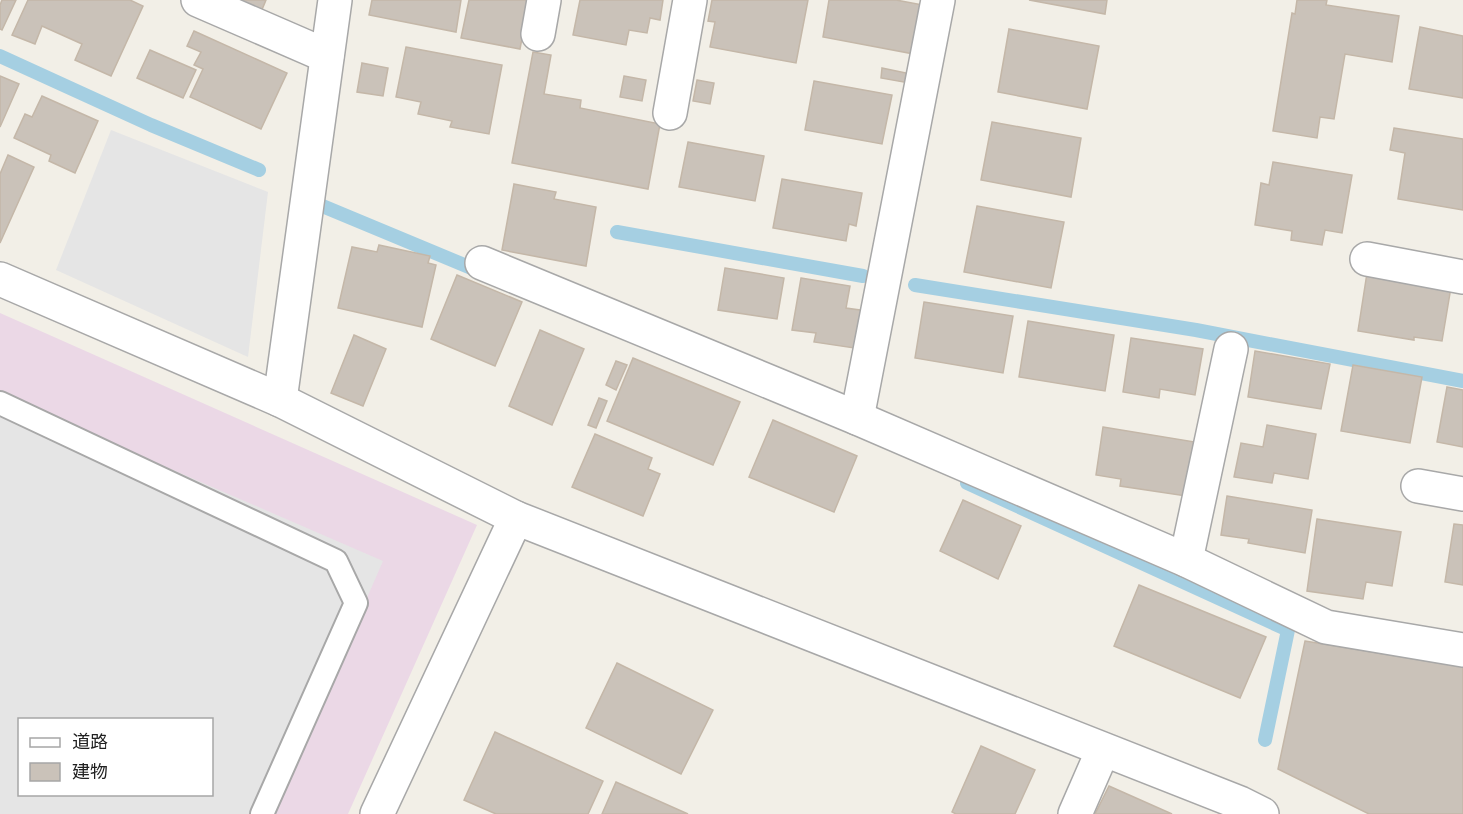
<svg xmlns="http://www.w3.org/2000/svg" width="1463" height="814" font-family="'Fira Sans Condensed','Noto Sans JP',sans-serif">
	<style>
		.industrial { fill: #ebd8e6; fill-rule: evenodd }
		.parking { fill: #e5e5e5; fill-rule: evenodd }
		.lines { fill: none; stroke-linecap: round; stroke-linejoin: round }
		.stream { stroke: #a5cfe2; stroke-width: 14 }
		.building { fill: #cac2b9; stroke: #c4b7a8; stroke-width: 1.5 }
		.service-casing { stroke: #a8a8a8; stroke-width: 26 }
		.minor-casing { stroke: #a8a8a8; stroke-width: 36 }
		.tertiary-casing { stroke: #a8a8a8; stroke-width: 36 }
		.service { stroke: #fff; stroke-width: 22 }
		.minor { stroke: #fff; stroke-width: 33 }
		.tertiary { stroke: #fff; stroke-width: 33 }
	</style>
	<rect width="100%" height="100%" fill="#f2efe7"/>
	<path class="industrial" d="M0,313L477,525L348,814H0ZM20,720H212V794H20Z"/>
	<g class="parking">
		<path d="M111,130L268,192L248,357L56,270Z"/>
		<path d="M0,395L383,561L273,814H0ZM20,720H212V794H20Z"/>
	</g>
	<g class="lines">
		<g class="stream">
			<path d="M0,56L151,125L259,170"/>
			<path d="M320,205L481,272"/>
			<path d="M617,232L863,276"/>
			<path d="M915,285L1196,330L1463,381"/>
			<path d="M967,483L1288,630L1265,740"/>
		</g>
	</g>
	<g class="building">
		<path d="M2,0H16L2,30L0,29V5Z"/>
		<path d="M28,0H130L143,6L111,76L75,60L82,44L42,26L35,44L12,35Z"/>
		<path d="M234,0H266L261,12Z"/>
		<path d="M372,0H461L456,32L369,15Z"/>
		<path d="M469,0H529L520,49L461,38Z"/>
		<path d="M580,0H663L660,20L650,18L647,33L629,30L626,45L573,35Z"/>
		<path d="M712,0H808L796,63L710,47L715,22L708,21Z"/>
		<path d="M829,0H896L923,5L914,54L823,37Z"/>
		<path d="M1029,0H1107L1105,14Z"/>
		<path d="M1297,0H1327L1326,5L1399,16L1392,62L1345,54L1334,119L1320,117L1317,138L1273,131L1292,13L1295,14Z"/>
		<path d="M1420,27L1463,36V98L1409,89Z"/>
		<path d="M1009,29L1099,46L1087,109L998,92Z"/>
		<path d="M194,31L287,73L261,129L190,97L203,69L194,65L201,52L187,46Z"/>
		<path d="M406,47L502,65L489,134L450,127L452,121L418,114L421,102L396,97Z"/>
		<path d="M150,50L196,70L183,98L137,78Z"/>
		<path d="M533,52L551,55L544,94L581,100L580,108L660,124L648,189L512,163Z"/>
		<path d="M362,63L388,68L383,96L357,92Z"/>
		<path d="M882,68L911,74L909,83L881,78Z"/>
		<path d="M0,76L19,84L0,127Z"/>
		<path d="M624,76L646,80L642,101L620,97Z"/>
		<path d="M697,80L714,83L710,104L693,101Z"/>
		<path d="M814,81L892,95L882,144L805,130Z"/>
		<path d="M42,96L98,121L75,173L49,161L51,155L14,138L25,114L32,117Z"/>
		<path d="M992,122L1081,138L1071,197L981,180Z"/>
		<path d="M1394,128L1463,139V210L1398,199L1405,153L1390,150Z"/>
		<path d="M688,142L764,156L755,201L679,187Z"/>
		<path d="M8,155L34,167L0,243V174Z"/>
		<path d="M1273,162L1352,175L1342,233L1325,230L1322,245L1291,240L1292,231L1255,225L1261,183L1269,185Z"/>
		<path d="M782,179L862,193L856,226L849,224L846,241L773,228Z"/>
		<path d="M514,184L556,192L554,199L596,207L586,266L502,250Z"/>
		<path d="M977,206L1064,222L1051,288L964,272Z"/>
		<path d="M379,245L430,256L428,263L436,265L422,327L338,308L352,247L377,252Z"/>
		<path d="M725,268L784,278L777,319L718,310Z"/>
		<path d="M1367,273L1451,287L1442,341L1414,337V340L1358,331Z"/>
		<path d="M457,275L522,302L495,366L431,339Z"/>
		<path d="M801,278L850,286L846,308L867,311L861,349L814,342L816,333L792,330Z"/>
		<path d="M924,302L1013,316L1003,373L915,358Z"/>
		<path d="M1028,321L1114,335L1105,391L1019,377Z"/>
		<path d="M540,330L584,349L552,425L509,406Z"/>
		<path d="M354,335L386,349L363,406L331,393Z"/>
		<path d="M1131,338L1203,349L1195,395L1160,389L1159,398L1123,392Z"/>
		<path d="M1255,351L1330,364L1321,409L1248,397Z"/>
		<path d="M633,358L740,402L713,465L607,421Z"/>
		<path d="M616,361L627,365L616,390L606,385Z"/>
		<path d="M1353,365L1422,377L1410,443L1341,431Z"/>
		<path d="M1447,387L1463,390V447L1437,442Z"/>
		<path d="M599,398L607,401L596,428L588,425Z"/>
		<path d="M773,420L857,456L834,512L749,477Z"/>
		<path d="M1267,425L1316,434L1308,479L1274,473L1272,483L1234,477L1241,443L1263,447Z"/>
		<path d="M1103,427L1195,442L1186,496L1120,486L1121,479L1096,475Z"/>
		<path d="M595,434L652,458L648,469L660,474L643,516L572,487Z"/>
		<path d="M1227,496L1312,510L1305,553L1248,543L1249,539L1221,535Z"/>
		<path d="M963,500L1021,526L998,579L940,551Z"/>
		<path d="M1317,519L1401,532L1392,586L1366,582L1363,599L1307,591Z"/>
		<path d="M1454,524L1463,525V585L1445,582Z"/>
		<path d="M1139,585L1266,637L1240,698L1114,646Z"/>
		<path d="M1305,641L1463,667V814H1369L1278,769Z"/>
		<path d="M617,663L713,710L681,774L586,728Z"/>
		<path d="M495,732L603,781L588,814H496L464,800Z"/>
		<path d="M981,746L1035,770L1015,814H956L952,812Z"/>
		<path d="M616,782L688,814H602Z"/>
		<path d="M1109,786L1172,814H1095Z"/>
	</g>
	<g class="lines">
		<defs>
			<path id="service" d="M0,403L336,561L356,603L262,814"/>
			<g id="minor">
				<path d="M198,0L327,56"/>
				<path d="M538,34L544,0"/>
				<path d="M670,113L690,0"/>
				<path d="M1367,259L1463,277"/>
				<path d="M482,263L857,418L1186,560L1326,627L1463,650"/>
				<path d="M0,279L280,400L516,518"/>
				<path d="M280,400L335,0"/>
				<path d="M857,418L938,0"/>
				<path d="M1418,486L1463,494"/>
				<path d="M1186,560L1231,349"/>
				<path d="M1075,814L1103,750"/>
			</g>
			<path id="tertiary" d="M377,814L516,518L1240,803L1262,814"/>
		</defs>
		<use href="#service" class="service-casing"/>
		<use href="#minor" class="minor-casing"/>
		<use href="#tertiary" class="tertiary-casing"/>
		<use href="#service" class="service"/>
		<use href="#minor" class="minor"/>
		<use href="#tertiary" class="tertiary"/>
	</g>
	<rect x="18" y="718" width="195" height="78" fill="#ffffff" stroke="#a6a6a6" stroke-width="1.5"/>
	<rect x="30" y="738" width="30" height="9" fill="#ffffff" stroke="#a6a6a6" stroke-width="1.5"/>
	<text x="72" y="748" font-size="18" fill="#212121">道路</text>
	<rect x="30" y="763" width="30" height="18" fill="#cac2b9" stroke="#a6a6a6" stroke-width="1.5"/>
	<text x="72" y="778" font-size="18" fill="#212121">建物</text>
</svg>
